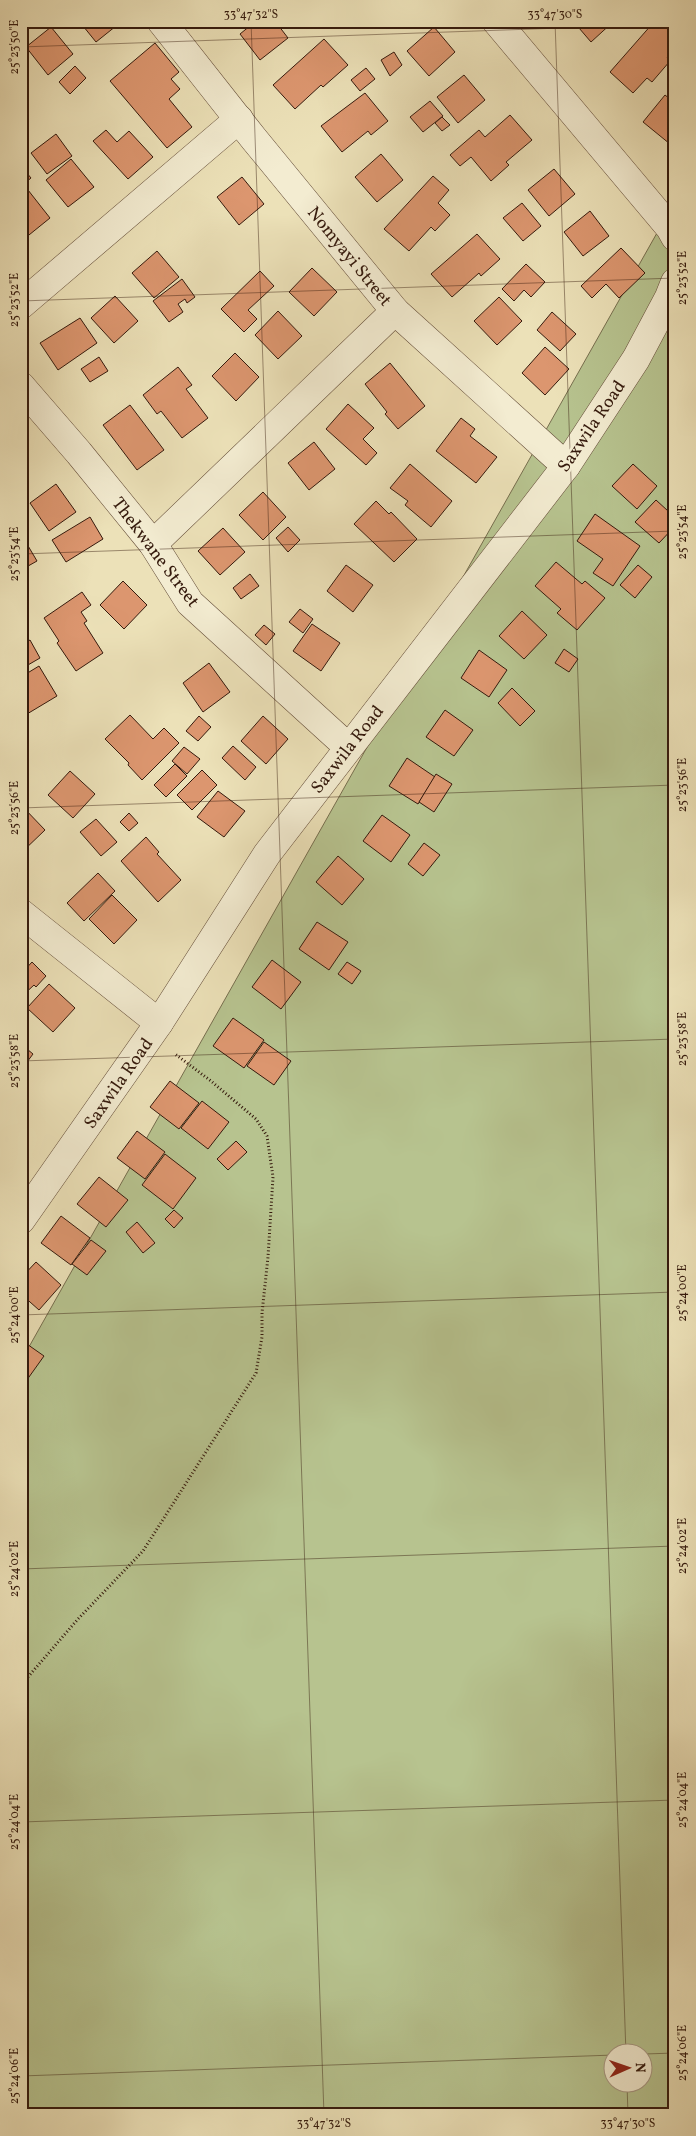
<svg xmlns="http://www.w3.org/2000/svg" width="696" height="2136" font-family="Vollkorn,serif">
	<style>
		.green { fill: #b7c38f; stroke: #766e4e; fill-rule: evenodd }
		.building { fill: #dc966f; stroke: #351a0d }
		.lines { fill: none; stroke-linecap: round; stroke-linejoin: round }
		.minor-casing { stroke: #634c38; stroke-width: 29 }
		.path { stroke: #351a0d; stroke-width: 3; stroke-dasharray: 1 2.5; stroke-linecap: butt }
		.minor { stroke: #f3ecd1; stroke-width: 28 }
		.ticks { fill: none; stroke: #351a0d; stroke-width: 1; stroke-opacity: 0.45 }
		.labels { text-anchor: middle; stroke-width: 5; stroke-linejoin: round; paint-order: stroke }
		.street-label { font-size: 18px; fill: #351a0d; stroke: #f3ecd1 }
		.neatline { fill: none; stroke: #351a0d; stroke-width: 2 }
		.ticks-label { font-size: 12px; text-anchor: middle; fill: #351a0d }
	</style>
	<rect width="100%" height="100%" fill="#ece1b8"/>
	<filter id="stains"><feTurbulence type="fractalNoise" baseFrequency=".004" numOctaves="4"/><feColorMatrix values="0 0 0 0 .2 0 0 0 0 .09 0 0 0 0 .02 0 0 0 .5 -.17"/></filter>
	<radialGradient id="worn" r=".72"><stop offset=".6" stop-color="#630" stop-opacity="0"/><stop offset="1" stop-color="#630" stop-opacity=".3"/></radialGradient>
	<path class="green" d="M675,201V2115H21V1361ZM614,2054H644V2084H614Z"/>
	<g class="building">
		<path d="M79,21H121V22L96,42Z"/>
		<path d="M256,21H275L288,38L260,60L240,34Z"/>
		<path d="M573,21H614L591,42Z"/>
		<path d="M660,21L675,23V49L667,57L670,61L652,82L647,78L633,93L610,72L653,23L656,26Z"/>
		<path d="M51,27L73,54L48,75L26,47Z"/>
		<path d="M434,27L455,52L429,76L407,51Z"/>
		<path d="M324,39L348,65L323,87L321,85L295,109L273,85Z"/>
		<path d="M155,43L179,72L171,79L180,89L169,99L192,127L167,148L110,81Z"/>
		<path d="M394,52L402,65L390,76L381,60Z"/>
		<path d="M75,66L86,78L70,94L59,82Z"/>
		<path d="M366,68L375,79L360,91L351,80Z"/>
		<path d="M464,75L485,100L458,123L437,97Z"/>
		<path d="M365,93L388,121L371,135L368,131L342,152L321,126Z"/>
		<path d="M665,95L675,103V138L670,144L643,122Z"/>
		<path d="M430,101L443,116L423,132L410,117Z"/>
		<path d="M510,115L532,140L506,162L509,165L491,181L471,157L460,166L450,155L479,130L485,137Z"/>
		<path d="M442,117L450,125L442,131L435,123Z"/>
		<path d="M106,130L117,142L129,131L153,157L128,179L93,141Z"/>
		<path d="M56,134L72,156L47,174L31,153Z"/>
		<path d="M381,154L403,180L377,202L355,177Z"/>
		<path d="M71,159L94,187L68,207L46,180Z"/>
		<path d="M21,166L31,178L21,186Z"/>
		<path d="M554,169L575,194L549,216L528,190Z"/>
		<path d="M433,176L449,190L438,203L450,215L435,231L431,227L409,251L384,229Z"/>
		<path d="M242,177L264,204L239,225L217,197Z"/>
		<path d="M28,190L50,218L24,239L21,235V196Z"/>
		<path d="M522,203L541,226L523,241L503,218Z"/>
		<path d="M590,211L609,236L583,256L564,232Z"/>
		<path d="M477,234L500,259L481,276L479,273L452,297L431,274Z"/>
		<path d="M621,248L645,273L619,298L606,284L592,298L581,286Z"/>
		<path d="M157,251L179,277L154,298L132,273Z"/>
		<path d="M526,264L545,282L531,297L524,290L514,301L502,289Z"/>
		<path d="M312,268L337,292L314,316L289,292Z"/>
		<path d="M260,271L274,286L248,310L257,319L244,332L221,309Z"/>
		<path d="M182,279L195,297L187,303L185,299L178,304L183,312L169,322L153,301Z"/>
		<path d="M115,296L138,321L114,343L91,318Z"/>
		<path d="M499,297L522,321L497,345L474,321Z"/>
		<path d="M278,311L302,336L278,359L255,335Z"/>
		<path d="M552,312L576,334L560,351L537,330Z"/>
		<path d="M80,318L97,343L58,370L40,343Z"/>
		<path d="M545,347L569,369L545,395L522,373Z"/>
		<path d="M235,353L259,377L236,401L212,376Z"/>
		<path d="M99,357L108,371L90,382L81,369Z"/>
		<path d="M390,363L425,406L398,429L385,414L387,412L365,384Z"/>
		<path d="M178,367L192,385L186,389L208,418L182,438L161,411L157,414L143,395Z"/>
		<path d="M348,404L374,428L363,439L377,453L366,465L326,429Z"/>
		<path d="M130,405L164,450L137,470L103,425Z"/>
		<path d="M461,418L475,429L470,436L497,457L476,483L436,451Z"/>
		<path d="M314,442L335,469L309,490L288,463Z"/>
		<path d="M410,464L452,501L431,527L405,505L408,501L390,488Z"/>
		<path d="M633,464L657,486L637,509L612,486Z"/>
		<path d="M56,484L76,512L49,531L30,503Z"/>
		<path d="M263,492L286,517L263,540L239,515Z"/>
		<path d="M656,500L668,511L675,503V526L659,543L635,522Z"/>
		<path d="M376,501L389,514L391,512L417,539L394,562L354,524Z"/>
		<path d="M595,514L640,546L613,586L593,573L603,559L577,541Z"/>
		<path d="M90,517L103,539L66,562L52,540Z"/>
		<path d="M288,527L300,540L288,552L276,538Z"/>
		<path d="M223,528L245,552L220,575L198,551Z"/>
		<path d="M21,534L37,561L21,570Z"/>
		<path d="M556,562L582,584L585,581L605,598L577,630L557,613L561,609L535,586Z"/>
		<path d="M346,565L373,585L353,612L327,591Z"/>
		<path d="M638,565L652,577L635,598L620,585Z"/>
		<path d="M250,574L259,586L241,599L233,588Z"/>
		<path d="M123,581L147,605L124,629L100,605Z"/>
		<path d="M82,592L91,605L81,612L87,621L84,623L103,653L76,671L57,643L59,641L44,618Z"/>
		<path d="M300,609L313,619L303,633L289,622Z"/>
		<path d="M522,611L547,635L524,659L499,636Z"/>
		<path d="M312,624L340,643L321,671L293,651Z"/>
		<path d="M264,625L275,634L266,645L255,635Z"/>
		<path d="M21,640L23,644L30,640L40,658L21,669Z"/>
		<path d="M564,649L578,659L569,672L555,663Z"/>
		<path d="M479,650L507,670L489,697L461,678Z"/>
		<path d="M209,663L230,692L203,712L183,683Z"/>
		<path d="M39,666L57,696L27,714L21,704V677Z"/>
		<path d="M512,688L535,711L520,726L498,703Z"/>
		<path d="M445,710L473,730L454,756L426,737Z"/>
		<path d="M130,715L153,739L164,728L179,743L142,780L128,765L129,763L105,739Z"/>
		<path d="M199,716L211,727L198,741L186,731Z"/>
		<path d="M263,716L288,739L266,764L241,741Z"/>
		<path d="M233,746L256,767L245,780L222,758Z"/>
		<path d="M184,747L200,759L187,774L172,761Z"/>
		<path d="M407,758L435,777L418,804L389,786Z"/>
		<path d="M175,764L187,776L166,797L154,785Z"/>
		<path d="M202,770L217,785L192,810L177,795Z"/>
		<path d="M70,771L95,794L73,818L48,795Z"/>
		<path d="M436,774L452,784L434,812L419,802Z"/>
		<path d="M218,791L245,811L224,837L197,817Z"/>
		<path d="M22,806L45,830L21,853V807Z"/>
		<path d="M129,813L138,823L129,831L120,822Z"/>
		<path d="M382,815L410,835L391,862L363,841Z"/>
		<path d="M96,819L117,842L101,856L80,832Z"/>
		<path d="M146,837L159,852L157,854L181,880L158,902L121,861Z"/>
		<path d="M424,843L440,855L423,876L408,864Z"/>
		<path d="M338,856L364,879L342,905L316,882Z"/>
		<path d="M98,873L115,891L84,921L67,903Z"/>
		<path d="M112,895L137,920L114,944L89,919Z"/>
		<path d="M317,922L348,942L329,970L299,949Z"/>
		<path d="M272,960L301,982L281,1009L252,987Z"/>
		<path d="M32,962L46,976L36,987L34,985L21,997L22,973Z"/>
		<path d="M347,962L361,971L352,984L338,974Z"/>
		<path d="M49,984L75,1008L53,1032L27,1008Z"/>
		<path d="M233,1018L264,1040L244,1068L213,1046Z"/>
		<path d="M264,1042L291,1061L274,1085L247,1066Z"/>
		<path d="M21,1044L33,1054L21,1070Z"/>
		<path d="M170,1081L199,1103L179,1129L150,1107Z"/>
		<path d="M202,1101L229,1122L208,1149L181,1128Z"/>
		<path d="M137,1131L165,1152L145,1179L117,1158Z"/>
		<path d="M236,1141L247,1152L228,1170L217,1159Z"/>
		<path d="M165,1154L196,1178L173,1209L142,1185Z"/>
		<path d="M99,1177L128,1200L106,1227L77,1204Z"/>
		<path d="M174,1210L183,1218L174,1228L165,1219Z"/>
		<path d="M61,1216L90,1238L71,1265L41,1243Z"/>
		<path d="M137,1222L155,1243L143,1253L126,1232Z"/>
		<path d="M91,1240L106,1251L87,1275L72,1264Z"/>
		<path d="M36,1262L61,1285L39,1310L21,1294V1278Z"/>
		<path d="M24,1342L44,1356L24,1384L21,1382V1346Z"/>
	</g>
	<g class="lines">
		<defs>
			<g id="minor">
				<path d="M161,21L254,139L395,311L566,466"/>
				<path d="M496,21L670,228L675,237"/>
				<path d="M21,305L239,119"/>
				<path d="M21,386L79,453L153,544L190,603L348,747"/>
				<path d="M153,544L395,311"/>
				<path d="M21,913L159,1023"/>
				<path d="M21,1220L159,1023L267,854L566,466L636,359L669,297L675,282"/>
			</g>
		</defs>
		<use href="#minor" class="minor-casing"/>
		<path class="path" d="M21,1685L78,1619L143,1551L256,1373L262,1337V1313L268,1257L273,1177L267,1136L256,1119L211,1081L175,1054"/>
		<use href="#minor" class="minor"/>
	</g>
	<path class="ticks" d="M251,21L324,2115M555,21L626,2054M21,47L675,24M21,301L675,278M21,554L675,531M21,808L675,785M21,1061L675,1039M21,1315L675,1292M21,1569L675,1546M21,1822L675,1800M644,2054L675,2053M21,2076L614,2055M627,2084L628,2115"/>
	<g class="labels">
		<g class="street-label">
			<text transform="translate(350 256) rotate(51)" y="6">Nomyayi Street</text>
			<text transform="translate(591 426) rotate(-56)" y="6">Saxwila Road</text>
			<text transform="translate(156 552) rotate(53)" y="6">Thekwane Street</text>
			<text transform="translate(347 749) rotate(-52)" y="6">Saxwila Road</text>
			<text transform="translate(118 1083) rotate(-55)" y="6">Saxwila Road</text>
		</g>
	</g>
	<rect width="696" height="2136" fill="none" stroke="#ece1b8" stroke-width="55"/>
	<g transform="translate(628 2068) rotate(88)"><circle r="24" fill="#f3ecd1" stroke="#a79883"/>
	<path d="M0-4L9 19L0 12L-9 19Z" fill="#8f2418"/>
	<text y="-8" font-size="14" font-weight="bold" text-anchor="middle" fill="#351a0d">N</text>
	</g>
	<rect x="28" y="28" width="640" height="2080" class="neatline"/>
	<g class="ticks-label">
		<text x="251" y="18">33°47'32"S</text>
		<text x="555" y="18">33°47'30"S</text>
		<text transform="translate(14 47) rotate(-90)" y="4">25°23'50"E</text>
		<text transform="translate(682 278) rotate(-90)" y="4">25°23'52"E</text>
		<text transform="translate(14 300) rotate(-90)" y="4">25°23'52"E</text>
		<text transform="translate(682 532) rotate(-90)" y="4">25°23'54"E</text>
		<text transform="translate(14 554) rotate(-90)" y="4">25°23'54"E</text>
		<text transform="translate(682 785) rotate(-90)" y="4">25°23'56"E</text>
		<text transform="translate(14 808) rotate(-90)" y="4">25°23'56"E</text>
		<text transform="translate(682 1039) rotate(-90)" y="4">25°23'58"E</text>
		<text transform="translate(14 1061) rotate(-90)" y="4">25°23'58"E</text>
		<text transform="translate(682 1293) rotate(-90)" y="4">25°24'00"E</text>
		<text transform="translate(14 1315) rotate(-90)" y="4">25°24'00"E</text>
		<text transform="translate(682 1546) rotate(-90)" y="4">25°24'02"E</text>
		<text transform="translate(14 1569) rotate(-90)" y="4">25°24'02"E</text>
		<text transform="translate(682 1800) rotate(-90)" y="4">25°24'04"E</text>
		<text transform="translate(14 1822) rotate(-90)" y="4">25°24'04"E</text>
		<text transform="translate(682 2053) rotate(-90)" y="4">25°24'06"E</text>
		<text transform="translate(14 2076) rotate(-90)" y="4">25°24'06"E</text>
		<text x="324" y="2127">33°47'32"S</text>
		<text x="628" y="2127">33°47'30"S</text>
	</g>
	<rect width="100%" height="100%" filter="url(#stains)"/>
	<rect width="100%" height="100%" fill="url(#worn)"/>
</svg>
